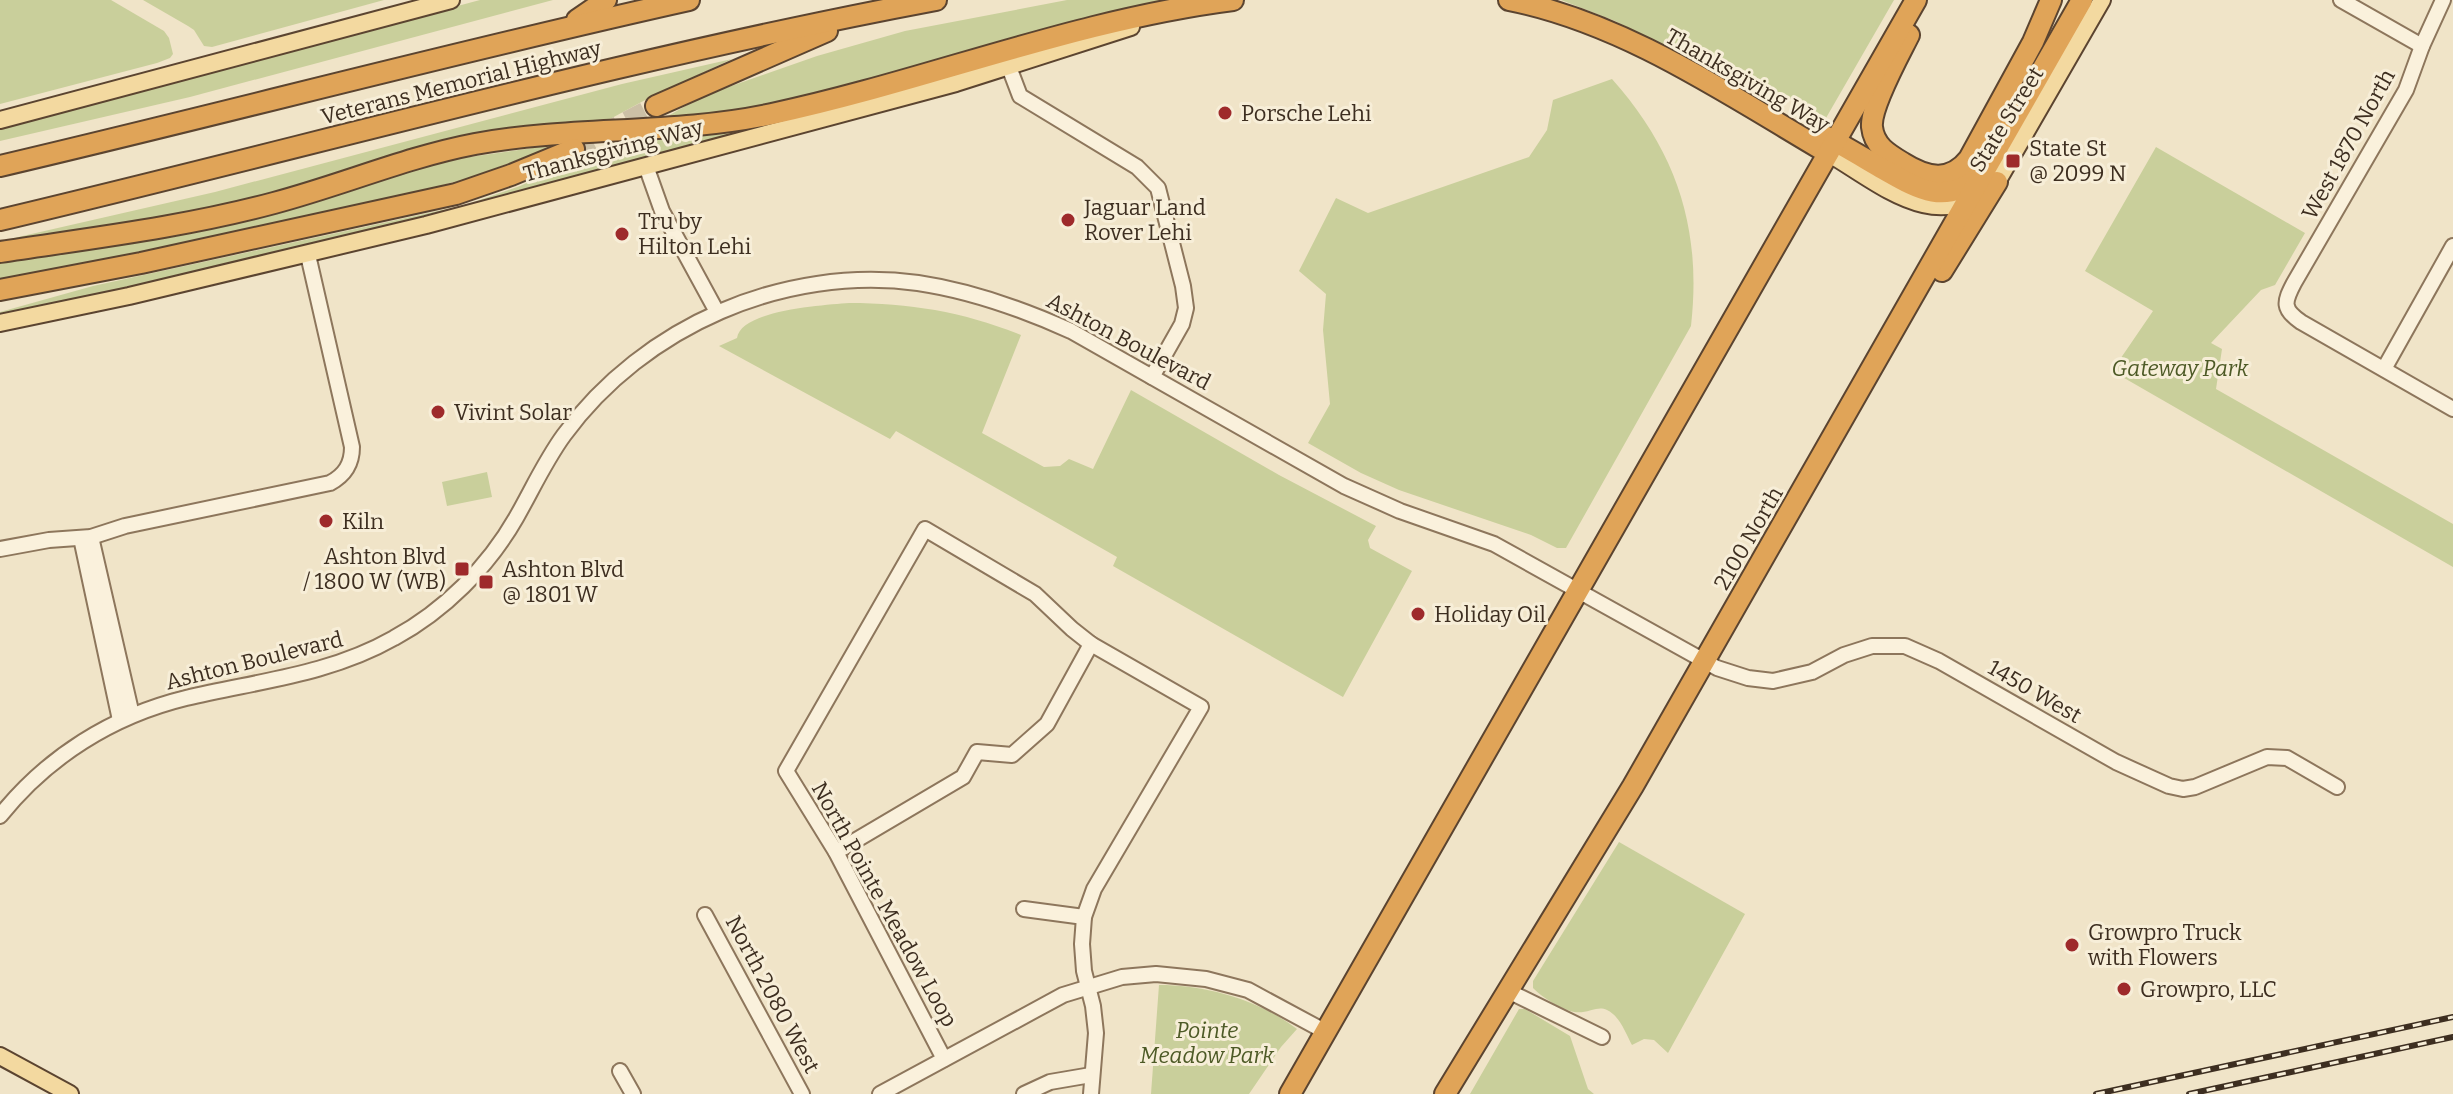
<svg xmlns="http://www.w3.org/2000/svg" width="2453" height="1094" font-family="Bitter,serif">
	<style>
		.green { fill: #c9cf9b }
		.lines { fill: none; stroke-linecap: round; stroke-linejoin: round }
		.highway-tunnel { stroke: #ccc0a6; stroke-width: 20; stroke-dasharray: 20 10; stroke-linecap: butt }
		.minor-casing { stroke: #8d765c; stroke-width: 18 }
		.major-casing { stroke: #5b4430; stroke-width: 20 }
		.highway-casing { stroke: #5b4430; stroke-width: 24 }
		.minor { stroke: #faf1dc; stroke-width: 14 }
		.major { stroke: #f3d9a0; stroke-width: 16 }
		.highway { stroke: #e0a458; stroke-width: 20 }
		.rail-casing { stroke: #3d2e20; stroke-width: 6 }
		.rail { stroke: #f7eed8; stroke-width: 3; stroke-dasharray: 9; stroke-linecap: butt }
		.poi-dot { fill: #9e2a2b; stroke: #f7eed8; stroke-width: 3 }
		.labels { text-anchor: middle; stroke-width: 6; stroke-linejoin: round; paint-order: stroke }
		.street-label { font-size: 22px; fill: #3d2e20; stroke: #f7eed8 }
		.poi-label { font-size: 22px; fill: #3d2e20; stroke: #f7eed8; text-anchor: start }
		.park-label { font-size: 22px; font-style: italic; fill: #4d5a26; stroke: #f7eed8 }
	</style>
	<rect width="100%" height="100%" fill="#f0e4c8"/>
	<g class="green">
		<path d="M0,0H111L164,31L169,38L173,54L170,58L157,63L0,104Z"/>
		<path d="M143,0H384L212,47L204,46L194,30L188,26Z"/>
		<path d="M480,0H553L190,97L0,141V129L24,122Z"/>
		<path d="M1067,0H1161L1021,35L995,49L771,107L661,120L703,96L817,56L905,31Z"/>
		<path d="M1561,0H1894L1826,118L1773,90L1697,62L1615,21Z"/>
		<path d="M732,59L647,99L599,125L227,209L15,242L14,238L215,192L622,84Z"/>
		<path d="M1612,79C1677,152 1702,229 1691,326L1566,548H1557L1531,535L1399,490L1361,473L1308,443L1330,404L1323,330L1326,294L1299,271L1336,198L1368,213L1529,157L1547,130L1553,100Z"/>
		<path d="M765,124L766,126L278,256L0,316V312L93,286L465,205L520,186L621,139Z"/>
		<path d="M560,144L454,184L453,182L401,198L0,283V257L456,159Z"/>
		<path d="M2156,147L2305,233L2275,285L2261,290L2211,343L2222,349L2216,389L2453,524V567L2112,371L2153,311L2085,271Z"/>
		<path d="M849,303C910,303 964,312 1021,335L982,433L1044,467L1060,466L1069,459L1093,469L1131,390L1279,475L1376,526L1368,540L1370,548L1412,571L1343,697L1113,566L1117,557L896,431L890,439L719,346L737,338C741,310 824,305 849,303Z"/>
		<path d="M487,472L492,497L447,506L442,482Z"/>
		<path d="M1619,842L1745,914L1668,1053L1654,1040L1644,1039L1632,1045C1626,1034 1620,1016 1607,1010C1599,1006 1591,1011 1583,1012C1568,1015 1543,998 1533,988V981Z"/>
		<path d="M1159,985C1207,985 1259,1000 1297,1029L1281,1047L1249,1094H1151Z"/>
		<path d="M1519,1009H1525L1570,1036L1588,1089L1594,1094H1470Z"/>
	</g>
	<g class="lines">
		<path class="highway-tunnel" d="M574,149L656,106"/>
		<defs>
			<g id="minor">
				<path d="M2341,0L2422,46"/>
				<path d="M2443,0L2422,46L2406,90L2294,283C2284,302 2282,309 2301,322L2453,409"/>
				<path d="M1009,67L1020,96L1137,167L1158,188L1183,286L1186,308L1182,324L1152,377"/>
				<path d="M646,166L662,211L717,312"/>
				<path d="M2384,369L2453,246"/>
				<path d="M91,537L132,715"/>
				<path d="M81,538L120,720"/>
				<path d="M0,549L49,540L91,537L125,526L330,483C345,475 352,464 352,447L308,255"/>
				<path d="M0,816C47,757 112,716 186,698C257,681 329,675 394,638C444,611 488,567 516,518C532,490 545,461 564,435C644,326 784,265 918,283C972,291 1022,309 1071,331L1344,486L1400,511L1494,544L1717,668L1748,678L1773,681L1812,672L1844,655L1872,646H1905L1939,661L2116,762L2169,786L2183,789L2195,787L2267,757L2287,758L2337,787"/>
				<path d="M836,852L963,777L977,752L1012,755L1047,724L1091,644"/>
				<path d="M1024,909L1084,917"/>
				<path d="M705,915L802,1094"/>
				<path d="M1508,991L1602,1037"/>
				<path d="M944,1059L836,852L786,771L925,529L1035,594L1072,629L1091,644L1201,707L1094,889L1084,917L1082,944L1084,971L1093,1006L1096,1033L1091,1094"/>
				<path d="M620,1071L633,1094"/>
				<path d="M880,1094L1063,995L1122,977L1156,974L1206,979L1248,990L1326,1032"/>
				<path d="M1024,1094L1050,1082L1091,1075"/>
			</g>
			<g id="major">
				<path d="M0,120L451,0"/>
				<path d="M1828,153C1884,186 1937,237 1997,182L2102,0"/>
				<path d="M0,323L129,296L426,225L956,83L1131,27"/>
				<path d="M0,1056L70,1094"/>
			</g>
			<g id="highway">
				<path d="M1509,0C1625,23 1727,94 1828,153"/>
				<path d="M577,20L606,0"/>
				<path d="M1909,35C1899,55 1870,107 1872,127C1874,146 1888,154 1903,163C1927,178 1950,183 1969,159L2033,42L2051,0"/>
				<path d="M656,106L827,31"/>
				<path d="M1825,136C1844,146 1862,157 1881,168C1915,187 1943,207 1979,177"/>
				<path d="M0,166C230,112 459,51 689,0"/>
				<path d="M0,220C312,146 621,59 936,0"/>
				<path d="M0,252C92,238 185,227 274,203C342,185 407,157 475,144C573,126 674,135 772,114C926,81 1075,20 1233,0"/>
				<path d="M1942,271L1997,182"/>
				<path d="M0,290L141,263L456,194L511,175L574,149"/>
				<path d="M1290,1094L1916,0"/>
				<path d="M1445,1094L1633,786L2082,0"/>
			</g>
		</defs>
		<use href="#minor" class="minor-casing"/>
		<use href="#major" class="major-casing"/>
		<use href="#highway" class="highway-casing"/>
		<use href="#minor" class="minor"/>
		<use href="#major" class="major"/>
		<use href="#highway" class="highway"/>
		<defs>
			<g id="rail">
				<path d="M2096,1094L2453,1017"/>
				<path d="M2189,1094L2453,1037"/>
			</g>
		</defs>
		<use href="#rail" class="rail-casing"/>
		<use href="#rail" class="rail"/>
	</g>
	<g class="poi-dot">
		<circle cx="1225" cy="113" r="8"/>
		<rect x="2005" y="153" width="16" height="16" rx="4"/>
		<circle cx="1068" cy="220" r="8"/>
		<circle cx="622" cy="234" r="8"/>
		<circle cx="438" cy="412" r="8"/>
		<circle cx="326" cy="521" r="8"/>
		<rect x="454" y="561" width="16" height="16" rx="4"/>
		<rect x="478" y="574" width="16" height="16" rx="4"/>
		<circle cx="1418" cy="614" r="8"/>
		<circle cx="2072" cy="945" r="8"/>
		<circle cx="2124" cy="989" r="8"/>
	</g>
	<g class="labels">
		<g class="street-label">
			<text transform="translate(1748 80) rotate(30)" y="8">Thanksgiving Way</text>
			<text transform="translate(461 82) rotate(-14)" y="8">Veterans Memorial Highway</text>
			<text transform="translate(2006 119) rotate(-58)" y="8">State Street</text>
			<text transform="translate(2348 144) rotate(-61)" y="8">West 1870 North</text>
			<text transform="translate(613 150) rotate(-15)" y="8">Thanksgiving Way</text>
			<text transform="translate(1129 341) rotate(28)" y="8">Ashton Boulevard</text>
			<text transform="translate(1748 538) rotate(-60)" y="8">2100 North</text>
			<text transform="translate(254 660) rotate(-14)" y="8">Ashton Boulevard</text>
			<text transform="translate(2035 691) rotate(30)" y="8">1450 West</text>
			<text transform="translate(885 904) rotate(61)" y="8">North Pointe Meadow Loop</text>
			<text transform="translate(773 994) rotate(62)" y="8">North 2080 West</text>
		</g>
		<g class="poi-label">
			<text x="1241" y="121">Porsche Lehi</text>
			<text x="2029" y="156">State St<tspan x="2029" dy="25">@ 2099 N</tspan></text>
			<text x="1084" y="215">Jaguar Land<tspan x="1084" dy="25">Rover Lehi</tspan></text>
			<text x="638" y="229">Tru by<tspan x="638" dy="25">Hilton Lehi</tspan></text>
			<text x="454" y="420">Vivint Solar</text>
			<text x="342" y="529">Kiln</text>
			<text x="446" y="564" text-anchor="end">Ashton Blvd<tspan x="446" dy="25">/ 1800 W (WB)</tspan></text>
			<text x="502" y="577">Ashton Blvd<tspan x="502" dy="25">@ 1801 W</tspan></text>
			<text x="1434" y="622">Holiday Oil</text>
			<text x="2088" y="940">Growpro Truck<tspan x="2088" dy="25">with Flowers</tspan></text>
			<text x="2140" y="997">Growpro, LLC</text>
		</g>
		<g class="park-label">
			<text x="2180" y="376">Gateway Park</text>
			<text x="1207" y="1038">Pointe<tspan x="1207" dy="25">Meadow Park</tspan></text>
		</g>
	</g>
</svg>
